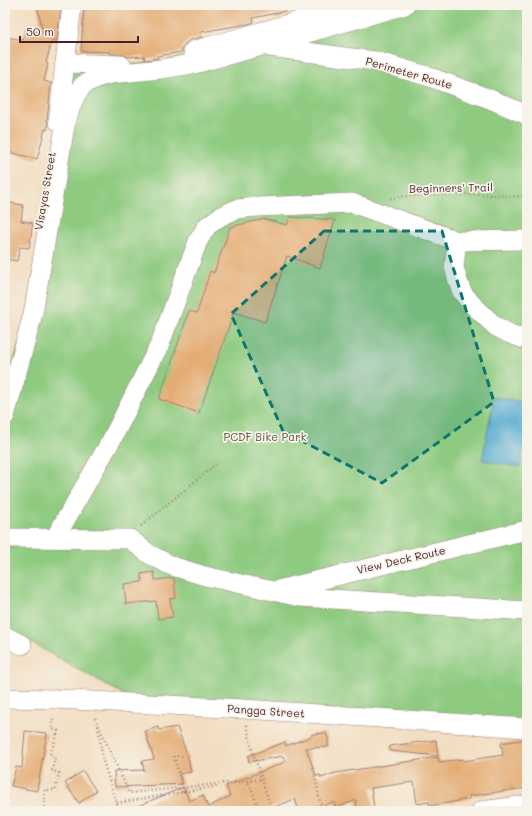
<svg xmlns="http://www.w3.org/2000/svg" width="532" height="816" font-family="Mali,sans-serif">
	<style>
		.green { fill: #8ecb80; stroke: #6c7556 }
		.water { fill: #54abd1; stroke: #4f657e }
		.building { fill: #e4ac73 }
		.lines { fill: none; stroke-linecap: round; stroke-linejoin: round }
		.minor-casing { stroke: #9e7e76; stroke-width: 20 }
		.path { stroke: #9e7e76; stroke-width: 2.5; stroke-dasharray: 1 3; stroke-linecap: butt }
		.minor { stroke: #fff; stroke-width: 19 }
		.marked { fill: #0f766e; fill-opacity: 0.2; stroke: #0f766e; stroke-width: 3; stroke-dasharray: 8 5; stroke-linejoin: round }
		.labels { text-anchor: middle; stroke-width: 3.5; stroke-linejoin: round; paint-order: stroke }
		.street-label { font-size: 11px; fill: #4a1f2b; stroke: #f7f3e8 }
		.park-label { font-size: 11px; fill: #5e5344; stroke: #f7f3e8 }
	</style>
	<rect width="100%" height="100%" fill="#f7f3e8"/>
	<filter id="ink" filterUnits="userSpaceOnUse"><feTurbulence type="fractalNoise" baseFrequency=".025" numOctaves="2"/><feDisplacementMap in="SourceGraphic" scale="8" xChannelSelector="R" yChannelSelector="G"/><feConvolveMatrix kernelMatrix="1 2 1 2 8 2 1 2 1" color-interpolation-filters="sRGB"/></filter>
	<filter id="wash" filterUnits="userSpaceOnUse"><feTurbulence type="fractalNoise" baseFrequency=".012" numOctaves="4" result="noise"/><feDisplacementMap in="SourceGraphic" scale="16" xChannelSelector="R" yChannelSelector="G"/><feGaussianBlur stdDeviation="0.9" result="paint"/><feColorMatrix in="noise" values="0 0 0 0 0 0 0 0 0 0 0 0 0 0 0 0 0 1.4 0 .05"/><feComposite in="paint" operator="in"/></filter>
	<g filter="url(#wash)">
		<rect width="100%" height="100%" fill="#f2ddc0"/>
		<path class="green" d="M374,5H527V722L128,697L5,628V393L28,312L70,69L159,63Z"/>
		<path class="water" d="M494,397L527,403V429L520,467L482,460Z"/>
		<g id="blocks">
			<g class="building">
				<path d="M37,5H61L57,41L52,40L46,63L48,64L44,81L51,83L47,120L48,126L47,130L45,129L37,159L5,151V45L7,37L23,40L26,29L43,33Z"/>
				<path d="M84,5H285L286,11L253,18L254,22L248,24L201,32L202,37L190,40L185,44L182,48V52L157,56L158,58L145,60L144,56L128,57L122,54H110V52L81,51Z"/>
				<path d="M5,202L23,205L21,221L33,223L29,248L20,247L17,261L5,259Z"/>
				<path d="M290,217L335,220L320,268L287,256L265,322L234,312L199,413L159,399L189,311L197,313L210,271L214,273L230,227L264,219L287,225Z"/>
				<path d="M154,572L155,580L174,578L176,598L170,599L173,617L158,619L156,601L126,604L124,584L142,582L141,574Z"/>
				<path d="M158,727L159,730L177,727L188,757L191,772L179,774L183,784L115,787L114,771L144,770L142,761L154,759L145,731Z"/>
				<path d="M25,731L47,733L37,791L11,786L16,767L22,768Z"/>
				<path d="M326,733L328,739V747L306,748L316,776L320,775L321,778L335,773L438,757L439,762L463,759V761L503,755L501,743L527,739V788L469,796V799L430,806L429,802L417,804L414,782L371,788L374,808L357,811L356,800L336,808L334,802L315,809V807L299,811L295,799L264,811H126L184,787L189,801L203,795L208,807L230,796L226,786L285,762L283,756L249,762L248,756L285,742L286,746L312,736V734Z"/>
				<path d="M436,740L438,756L390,751V746Z"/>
				<path d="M83,771L96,791L79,803L65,783Z"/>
			</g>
		</g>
	</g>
	<g filter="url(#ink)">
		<use href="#blocks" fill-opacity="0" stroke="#9e7e76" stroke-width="1"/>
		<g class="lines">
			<defs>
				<g id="minor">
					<path d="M269,47L375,61L427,76L490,99L527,115"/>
					<path d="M193,51L355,5"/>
					<path d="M65,63L121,65"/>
					<path d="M58,121L72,5"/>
					<path d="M457,241L454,267L458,281L462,292L472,304L495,326L510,334L527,340"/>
					<path d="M5,416L33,314L65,126L71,106L76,95L83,85L96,78L111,74L161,69L198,63L262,46L405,5"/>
					<path d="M5,538L130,539L149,554L172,566L205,576L300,597L527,611"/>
					<path d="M55,538L112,439L160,344L198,241L207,226L221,216L237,209L258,207L352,203L457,241L527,240"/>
					<path d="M278,590L527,530"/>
					<path d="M5,636L22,645"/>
					<path d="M5,698L55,699L244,709L527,728"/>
					<path d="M481,811L527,805"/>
				</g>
			</defs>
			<use href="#minor" class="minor-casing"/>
			<g class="path">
				<path d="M390,198C438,192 479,194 527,197"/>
				<path d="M141,526L216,464"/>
				<path d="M95,718L129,793L248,781L260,811"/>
				<path d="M247,725L251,746L272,811"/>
				<path d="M98,726L103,761L119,811"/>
				<path d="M315,776L322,811"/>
				<path d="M247,781L262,779"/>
				<path d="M183,792L174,756H185"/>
				<path d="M117,803L219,786"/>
				<path d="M44,811L45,790H55L59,773L52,771L55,758L50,755L58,731L52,729L53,716"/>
			</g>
			<use href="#minor" class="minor"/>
		</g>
	</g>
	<path class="marked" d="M324,231H442L494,402L382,483L283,431L231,314Z"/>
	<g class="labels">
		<g class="street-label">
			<text transform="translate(409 73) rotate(16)" y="4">Perimeter Route</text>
			<text transform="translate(451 188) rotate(-1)" y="4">Beginners' Trail</text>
			<text transform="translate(45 191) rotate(-80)" y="4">Visayas Street</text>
			<text transform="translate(401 560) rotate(-13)" y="4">View Deck Route</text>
			<text transform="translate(266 711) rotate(4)" y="4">Pangga Street</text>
		</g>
		<g class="park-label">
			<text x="265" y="441">PCDF Bike Park</text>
		</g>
	</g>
	<rect width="532" height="816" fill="none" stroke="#f7f3e8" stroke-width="20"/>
	<path d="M20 36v6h118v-6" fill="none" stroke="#4a1f2b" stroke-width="2"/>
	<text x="26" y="36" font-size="12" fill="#4a1f2b" stroke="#f7f3e8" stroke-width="3" paint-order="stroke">50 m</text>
</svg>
